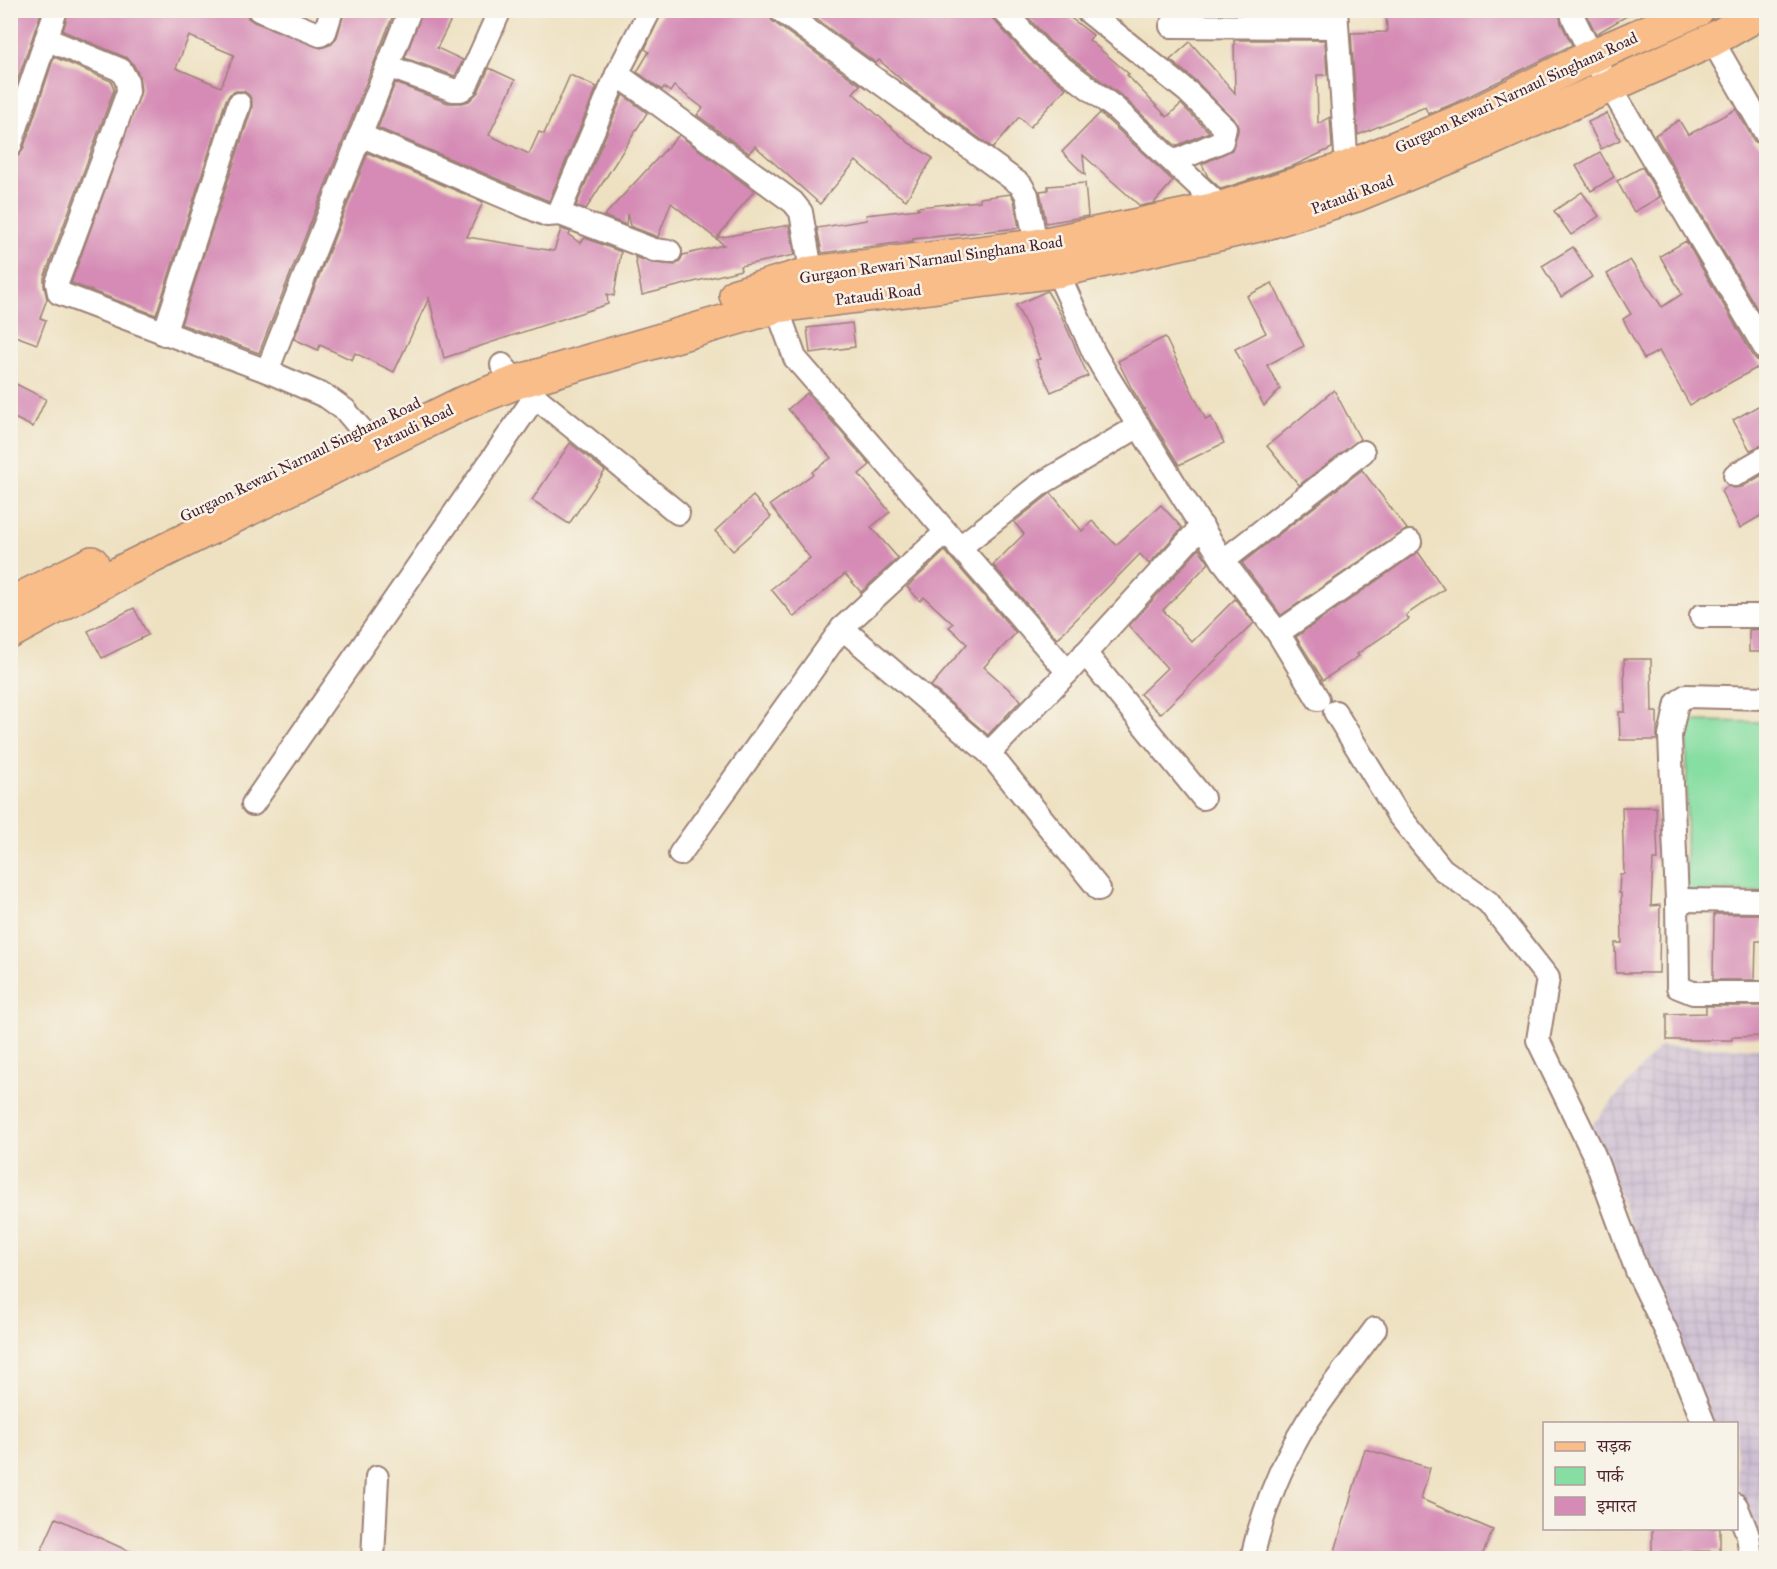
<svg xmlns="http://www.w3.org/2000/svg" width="1777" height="1569" font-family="'IM FELL Great Primer','Noto Serif Devanagari',serif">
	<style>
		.industrial { fill: url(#industrial-grid) }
		.green { fill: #86dea2; stroke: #687e66; stroke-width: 1.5 }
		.building { fill: #d58bb5; fill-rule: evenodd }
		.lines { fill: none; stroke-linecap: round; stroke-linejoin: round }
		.minor-casing { stroke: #9c8076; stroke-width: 26 }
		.primary-casing { stroke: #9c8076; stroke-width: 36 }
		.minor { stroke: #fff; stroke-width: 22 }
		.primary { stroke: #f8bd89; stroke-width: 33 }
		.labels { text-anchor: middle; stroke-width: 5; stroke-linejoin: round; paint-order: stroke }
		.street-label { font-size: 16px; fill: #4a1f2b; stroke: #f7f3e8 }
	</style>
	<defs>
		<pattern id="industrial-grid" width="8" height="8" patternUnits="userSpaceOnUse" patternTransform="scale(1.5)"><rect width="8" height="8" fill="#cdbed3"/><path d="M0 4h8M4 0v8" fill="none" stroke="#b2a3b5"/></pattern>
	</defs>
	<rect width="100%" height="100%" fill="#f7f3e8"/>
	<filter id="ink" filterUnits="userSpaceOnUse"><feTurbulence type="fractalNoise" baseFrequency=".0167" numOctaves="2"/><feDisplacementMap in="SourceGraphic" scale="12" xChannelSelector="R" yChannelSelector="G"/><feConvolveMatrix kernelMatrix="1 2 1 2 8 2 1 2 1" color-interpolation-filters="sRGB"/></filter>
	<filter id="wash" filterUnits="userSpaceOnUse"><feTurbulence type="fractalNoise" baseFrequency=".008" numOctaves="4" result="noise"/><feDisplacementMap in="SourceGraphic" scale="24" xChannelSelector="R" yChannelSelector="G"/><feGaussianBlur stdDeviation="1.35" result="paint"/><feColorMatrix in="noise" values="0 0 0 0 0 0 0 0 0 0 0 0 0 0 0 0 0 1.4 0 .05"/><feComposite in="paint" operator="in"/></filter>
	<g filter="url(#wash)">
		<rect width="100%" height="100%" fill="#eee1c1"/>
		<path class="industrial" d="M1660,1046L1766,1048V1558H1752L1737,1474L1736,1424L1710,1423L1591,1126Z"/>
		<path class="green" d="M1687,721L1766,722V892L1686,891Z"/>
		<g id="blocks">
			<g class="building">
				<path d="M10,10H42L10,102Z"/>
				<path d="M69,10H246L248,18L254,22L321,48L332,44L337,37L345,10H395L259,353L181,324L252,108V101L249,95L244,91H236L230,94L226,100L156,315L71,283L141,91L139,75L133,64L127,58L63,31ZM189,36L234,55L221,87L176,68Z"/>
				<path d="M423,10H456L437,48L463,60L455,76L405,58Z"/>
				<path d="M663,10H767L772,21L860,85L853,93L909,143L933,158L906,200L882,184L856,161L820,204L755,146L749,153L697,115L703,108L674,86L670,92L664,87L662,90L637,72L649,52L645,49Z"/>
				<path d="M804,10H990L993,19L1030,60L1066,88L1030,127L1019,117L993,148L913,90L879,60L876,63Z"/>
				<path d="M1022,10H1060L1093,35L1089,40L1129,74L1127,75L1167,117L1181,104L1209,132L1176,146L1123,97L1049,41Z"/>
				<rect x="1234" y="10" width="89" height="3"/>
				<path d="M1386,10H1559L1561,23L1572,45L1455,103L1428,114L1425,107L1358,135L1351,33L1387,32Z"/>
				<path d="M1594,10H1637L1596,34L1587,15Z"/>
				<path d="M1234,40H1325L1327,75H1317L1318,124L1330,117L1332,148L1295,165L1221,189L1208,177L1202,164L1232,150L1238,131V124L1197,82L1170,60L1190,42L1235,93Z"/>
				<path d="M54,57L111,81L114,90L44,278V286L47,299L40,318L46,320L37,344L10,334V159L18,156L23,150Z"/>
				<path d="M489,68L515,80L489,135L529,154L539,132L544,134L570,75L597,87L549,201L378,128L395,83L448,103H462L469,101L478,92Z"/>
				<path d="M623,95L647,113L586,209L576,206Z"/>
				<path d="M1736,109L1754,141L1767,150V317L1763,319L1655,135L1679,120L1688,135Z"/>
				<path d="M1100,113L1173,181L1154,203L1140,206L1083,155L1085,175L1062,152Z"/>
				<path d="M1607,113L1620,140L1601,149L1588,122Z"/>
				<path d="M679,135L754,191L717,238L789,225L795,255L740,266L741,270L642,295L635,257L652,263L675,265L680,261L683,255L724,245L671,203L658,237L630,226L627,214L626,225L604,216Z"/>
				<path d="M1600,152L1614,177L1591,191L1576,166Z"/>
				<path d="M368,153L483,202L467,237L554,251L561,229L571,232L569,235L580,243L585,238L621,252L614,296L607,294L608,304L444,358L429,298L394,372L355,353L352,360L320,345L318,350L294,339Z"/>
				<path d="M1642,167L1660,197L1634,212L1617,181Z"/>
				<path d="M1085,183L1088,216L1046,223L1040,191L1048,190V186Z"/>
				<path d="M1582,192L1599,216L1571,235L1554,211Z"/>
				<path d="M1011,194L1014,200L1019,228L913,239V241L822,253L817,228L867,220L866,215L919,209L917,207L980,201V198Z"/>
				<path d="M1686,241L1754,357L1762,365L1690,405L1659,351L1644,359L1623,319L1631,314L1607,274L1630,260L1662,307L1682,294L1660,256Z"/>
				<path d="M1573,247L1592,277L1561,297L1542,266Z"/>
				<path d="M1272,283L1304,346L1267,365L1280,389L1264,406L1235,349L1266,333L1247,296Z"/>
				<path d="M1047,291L1061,315L1088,376L1051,392L1036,360L1040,359L1028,329L1016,305Z"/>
				<path d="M852,323L855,347L810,353L807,328Z"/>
				<path d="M1165,337L1206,420L1211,417L1224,443L1179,465L1132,389L1118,361Z"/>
				<path d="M10,381L46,399L33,427L10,416Z"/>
				<path d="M1334,390L1360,439L1299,485L1267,446Z"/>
				<path d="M807,393L870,465L859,474L890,512L871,527L898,558L861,592L845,574L794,617L771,589L810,558L770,505L813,474L812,472L831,458L788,409Z"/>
				<path d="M1767,401V444L1750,450L1733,420Z"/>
				<path d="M570,443L605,471L569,524L532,500Z"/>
				<path d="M1362,470L1407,529L1281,615L1242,563Z"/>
				<path d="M1767,472V512L1740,528L1721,491L1728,486L1734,488L1742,487Z"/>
				<path d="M1051,493L1082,531L1092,521L1116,545L1161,505L1182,528L1149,564L1140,554L1057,639L993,565L1024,534L1014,522Z"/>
				<path d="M753,496L771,517L733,551L715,531Z"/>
				<path d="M1199,549L1209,563L1163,610L1192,642L1235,599L1254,623L1160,714L1140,694L1167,668L1129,626Z"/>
				<path d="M945,551L1016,633L984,667L1021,700L988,735L931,686L967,644L949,627L953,624L924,597L920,601L907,587Z"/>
				<path d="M1418,552L1444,589L1406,615L1409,619L1357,654L1359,656L1323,680L1296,637Z"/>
				<path d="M134,608L148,635L102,658L88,631Z"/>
				<path d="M1767,629V652H1749V630Z"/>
				<path d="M1624,659H1651L1652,712H1657V740H1620L1619,712H1625Z"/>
				<path d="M1622,807H1656L1658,860H1653L1651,906L1660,905L1659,973H1616L1615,943H1622L1621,893H1619L1620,874H1624Z"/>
				<path d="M1714,914H1763L1762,941H1756L1755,980H1713Z"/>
				<path d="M1706,1006H1767V1036L1732,1037V1040H1667V1014L1706,1013Z"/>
				<path d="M1365,1449L1430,1468L1421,1499L1493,1530L1481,1558H1333Z"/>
				<path d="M56,1518L144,1558H38Z"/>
				<path d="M1652,1528H1720V1551L1652,1552Z"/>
			</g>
		</g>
	</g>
	<g filter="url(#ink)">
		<use href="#blocks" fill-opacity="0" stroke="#9c8076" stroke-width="1.5"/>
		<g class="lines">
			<defs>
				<g id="minor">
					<path d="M259,10L320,35L325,32L332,10"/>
					<path d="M650,10L617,74L560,210L563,215L654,250L670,252"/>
					<path d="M780,10L1021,185L1027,195L1036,246"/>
					<path d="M1003,10L1040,51L1115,108L1222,208"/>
					<path d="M1086,10L1188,92L1225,128L1222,141L1173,162"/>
					<path d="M1336,10L1347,168L1351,180"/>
					<path d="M1572,10L1573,17L1592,56L1766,350"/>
					<path d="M1171,26L1336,27"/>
					<path d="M46,39L121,70L127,81L128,92L57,283L59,293L267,371L327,397L345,410L361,429L371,448"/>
					<path d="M1712,40L1766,134"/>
					<path d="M387,66L453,90H461L466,86L500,10"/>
					<path d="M617,74L793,202L801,212L814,288"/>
					<path d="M360,135L547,215L561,214"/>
					<path d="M10,146L56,10"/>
					<path d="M1056,259L1057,271L1094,353L1108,377L1223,561L1278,633L1318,699"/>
					<path d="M772,294L795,358L1068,672"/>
					<path d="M164,334L239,104"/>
					<path d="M502,365L517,382L678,513"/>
					<path d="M267,371L410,10"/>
					<path d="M1735,475L1766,457"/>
					<path d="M959,548L1039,485L1139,426"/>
					<path d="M1223,561L1363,452"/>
					<path d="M1701,616H1766"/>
					<path d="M842,628L989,753L1099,889"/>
					<path d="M1278,633L1410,542"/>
					<path d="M1085,653L1203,798"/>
					<path d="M1766,698L1686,696L1677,703L1670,736L1677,900L1678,987L1693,993H1766"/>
					<path d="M1335,712L1397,813L1442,869L1488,902L1548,978L1538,1040L1594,1155L1637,1271L1670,1339L1704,1424"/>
					<path d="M989,753L1068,672L1202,526"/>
					<path d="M253,804L535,397"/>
					<path d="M680,854L842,628L945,533"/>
					<path d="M1677,900L1766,901"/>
					<path d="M1736,1505L1748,1535L1751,1558"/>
					<path d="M373,1558L377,1477"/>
					<path d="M1252,1558C1263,1510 1281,1464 1307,1422C1328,1390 1352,1360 1375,1329"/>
				</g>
				<g id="primary">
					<path d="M736,295L812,273L1036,246L1222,208L1347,168L1468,118L1592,56L1697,10"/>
					<path d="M10,604L92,563"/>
					<path d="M10,632L123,571L461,404L517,382L778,306L1057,271L1263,224L1356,195L1487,141L1712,40L1765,10"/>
				</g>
			</defs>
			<use href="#minor" class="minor-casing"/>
			<use href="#primary" class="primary-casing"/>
			<use href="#minor" class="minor"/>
			<use href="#primary" class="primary"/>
		</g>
	</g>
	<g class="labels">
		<g class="street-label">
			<text transform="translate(1516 92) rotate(-25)" y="6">Gurgaon Rewari Narnaul Singhana Road</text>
			<text transform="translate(1352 194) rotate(-20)" y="6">Pataudi Road</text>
			<text transform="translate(931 259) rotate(-8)" y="6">Gurgaon Rewari Narnaul Singhana Road</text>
			<text transform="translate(878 294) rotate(-7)" y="6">Pataudi Road</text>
			<text transform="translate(413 427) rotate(-26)" y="6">Pataudi Road</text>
			<text transform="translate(300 459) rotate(-26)" y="6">Gurgaon Rewari Narnaul Singhana Road</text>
		</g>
	</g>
	<rect width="1777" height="1569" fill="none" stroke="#f7f3e8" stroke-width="36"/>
	<rect x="1543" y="1422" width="195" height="108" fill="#f7f3e8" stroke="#b29e9c" stroke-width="1.5"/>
	<rect x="1555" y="1442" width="30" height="9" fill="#f8bd89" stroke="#b29e9c" stroke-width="1.5"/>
	<text x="1597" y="1452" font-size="18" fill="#4a1f2b">सड़क</text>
	<rect x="1555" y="1467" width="30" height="18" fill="#86dea2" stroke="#b29e9c" stroke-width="1.5"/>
	<text x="1597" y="1482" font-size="18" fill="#4a1f2b">पार्क</text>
	<rect x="1555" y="1497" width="30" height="18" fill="#d58bb5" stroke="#b29e9c" stroke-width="1.5"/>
	<text x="1597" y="1512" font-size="18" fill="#4a1f2b">इमारत</text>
</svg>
